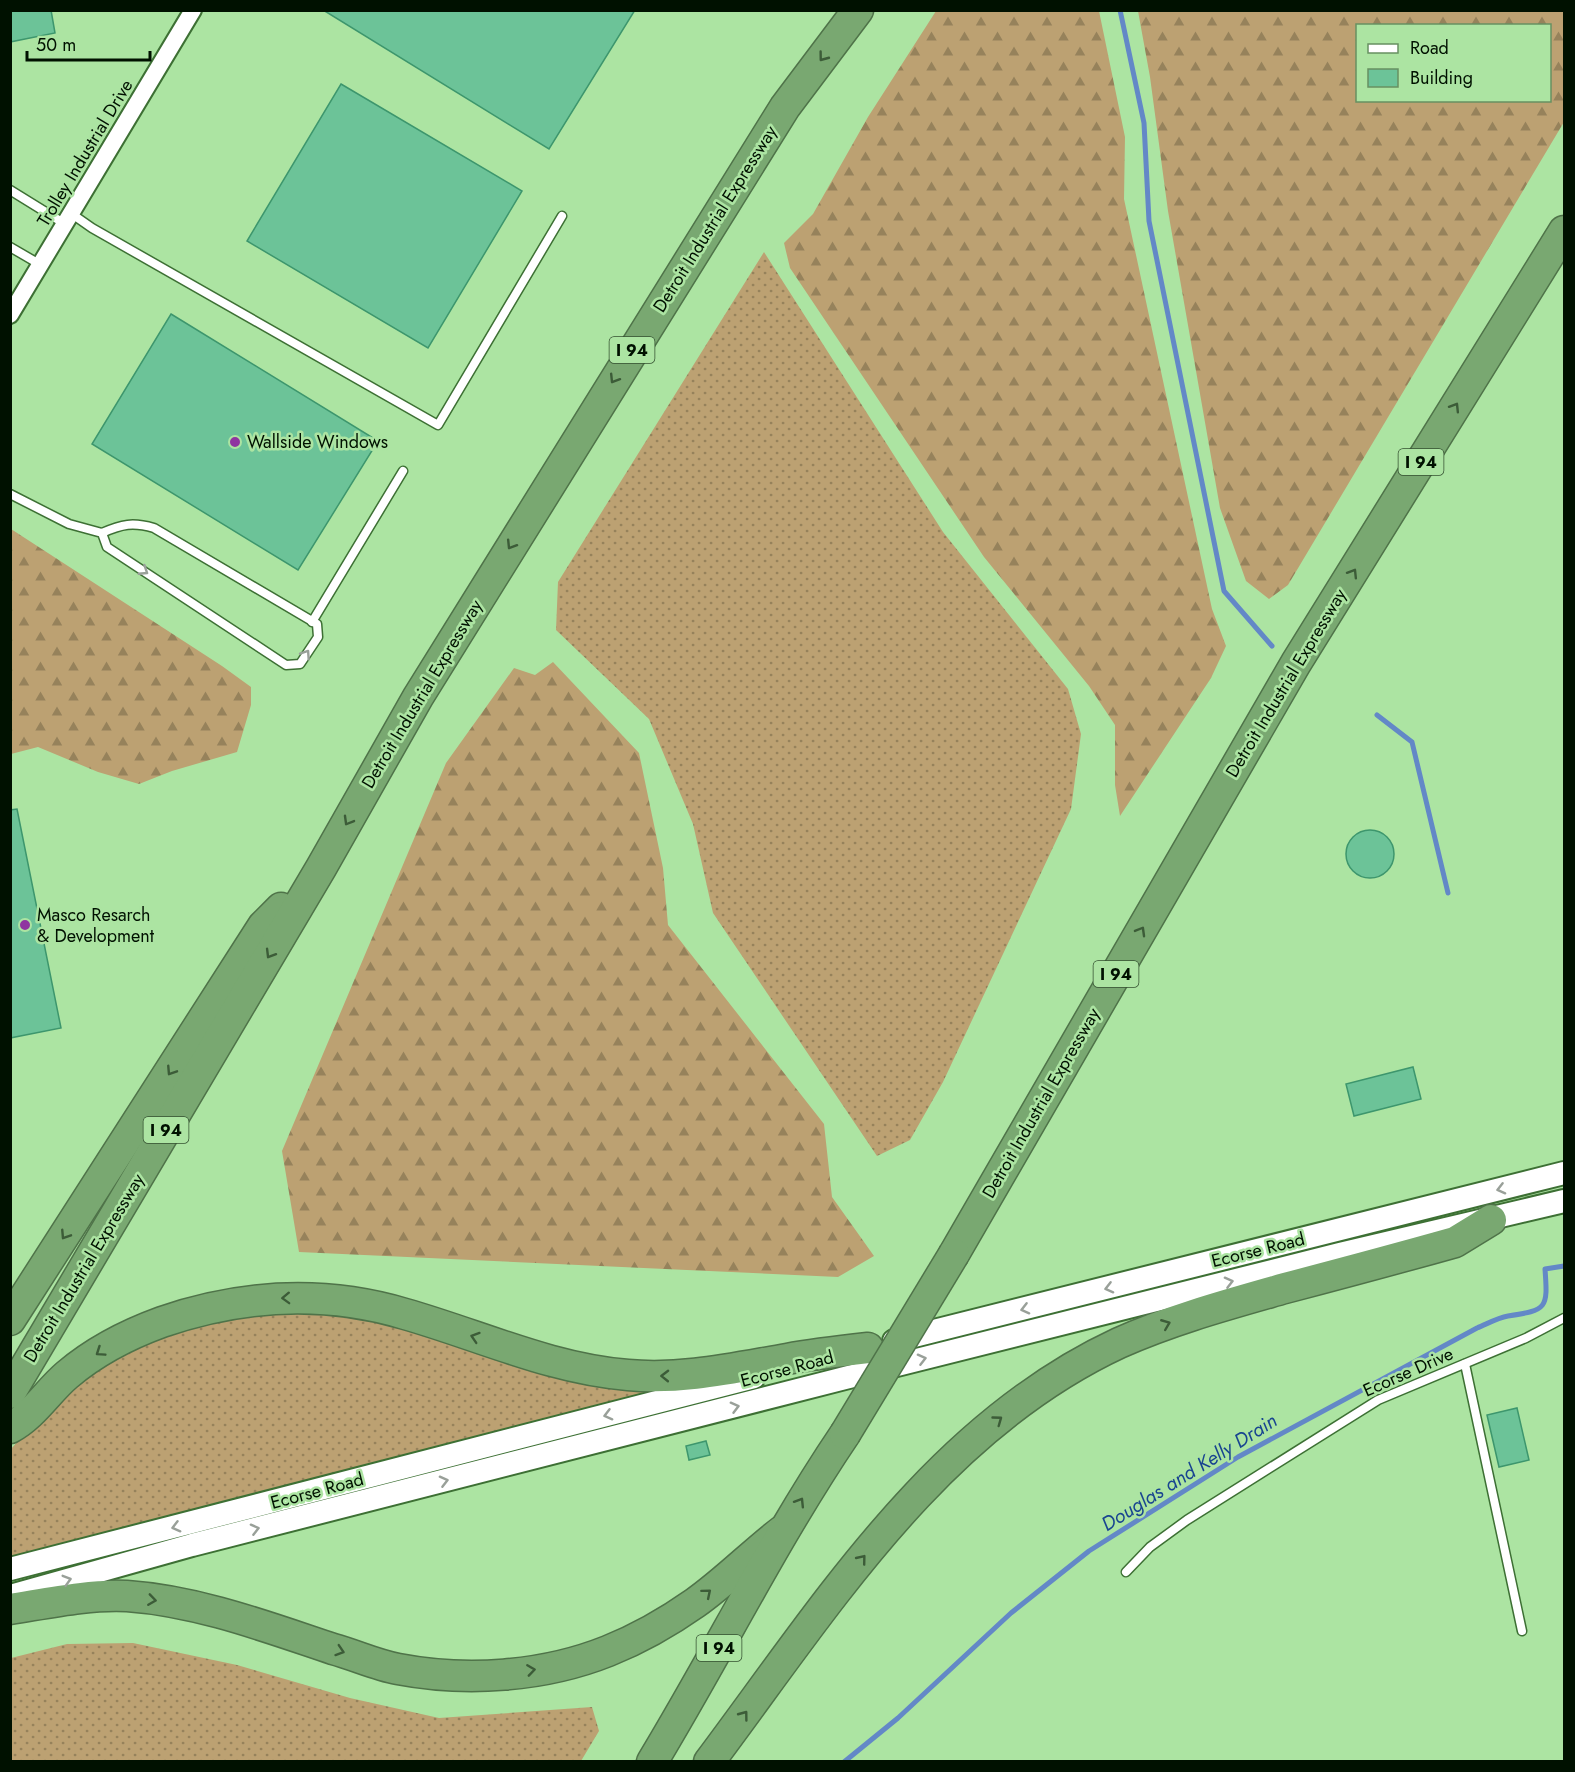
<svg xmlns="http://www.w3.org/2000/svg" width="1575" height="1772" font-family="Jost,sans-serif">
	<style>
		.grass { fill: url(#grass-dots) }
		.forest { fill: url(#forest-firs); fill-rule: evenodd }
		.lines { fill: none; stroke-linecap: round; stroke-linejoin: round }
		.stream { stroke: #6388c7; stroke-width: 5 }
		.building { fill: #6cc398; stroke: #3d966d; stroke-width: 1.5 }
		.lane-casing { stroke: #3d7034; stroke-width: 11 }
		.street-casing { stroke: #3d7034; stroke-width: 20 }
		.secondary-casing { stroke: #3d7034; stroke-width: 26 }
		.highway-casing { stroke: #4f7349; stroke-width: 33 }
		.lane { stroke: #fff; stroke-width: 8 }
		.street { stroke: #fff; stroke-width: 16 }
		.secondary { stroke: #fff; stroke-width: 22 }
		.highway { stroke: #79a871; stroke-width: 30 }
		.highway-bridge-casing { stroke: #4f7349; stroke-width: 33; stroke-linecap: butt }
		.highway-bridge { stroke: #79a871; stroke-width: 30 }
		.oneway { stroke: #3c5c38 }
		.oneway2 { stroke: #99a099 }
		.poi-dot { fill: #8f35a0; stroke: #ace4a2; stroke-width: 2 }
		.labels { text-anchor: middle; stroke-width: 5; stroke-linejoin: round; paint-order: stroke }
		.shield { fill: #ace4a2; stroke: #345031; stroke-width: 1.5 }
		.shield-label { font-size: 16px; font-weight: bold; fill: #010 }
		.street-label { font-size: 18px; fill: #010; stroke: #ace4a2 }
		.poi-label { font-size: 18px; fill: #010; stroke: #ace4a2; text-anchor: start }
		.water-label { font-size: 20px; font-style: italic; fill: #184490; stroke: #ace4a2 }
	</style>
	<defs>
		<pattern id="grass-dots" width="8" height="8" patternUnits="userSpaceOnUse" patternTransform="scale(1.5)"><rect width="8" height="8" fill="#bca172"/><path d="M2 2h.1M6 6h.1" fill="none" stroke="#96825b" stroke-width="1.8" stroke-linecap="round"/></pattern>
		<pattern id="forest-firs" width="22" height="20" patternUnits="userSpaceOnUse" patternTransform="scale(1.5)"><rect width="22" height="20" fill="#bca172"/><path d="M5 1l3.5 6h-7zM16 11l3.5 6h-7z" fill="#96825b"/></pattern>
	</defs>
	<rect width="100%" height="100%" fill="#ace4a2"/>
	<g class="grass">
		<path d="M764,252L943,532L1068,689L1081,734L1071,809L943,1082L910,1140L877,1156L713,913L693,824L649,719L556,630L558,582Z"/>
		<path d="M267,1310L342,1313L645,1388L647,1394L11,1561V1449C54,1400 112,1347 177,1329C206,1321 237,1316 267,1310Z"/>
		<path d="M133,1643L237,1665L350,1698L439,1718L592,1707L599,1731L581,1761H11V1658L67,1644Z"/>
	</g>
	<g class="forest">
		<path d="M936,11H1099L1125,137L1124,199L1212,609L1226,646L1211,678L1120,816L1115,785V725L1089,686L984,557L790,268L784,243L813,214L868,117Z"/>
		<path d="M1564,11V122L1288,585L1269,599L1246,581L1220,508L1168,211L1150,77L1138,11ZM1358,26H1550V100H1358Z"/>
		<path d="M11,529L222,666L251,687V705L237,752L172,771L139,784L98,772L38,747L11,754Z"/>
		<path d="M553,662L639,753L663,868L668,925L824,1124L832,1197L874,1256L838,1277L299,1252L282,1151L446,763L514,668L535,675Z"/>
	</g>
	<g class="lines">
		<g class="stream">
			<path d="M1120,10L1144,123L1149,221L1224,591L1272,646"/>
			<path d="M1377,715L1412,742L1448,893"/>
			<path d="M844,1762L898,1718L1011,1613L1089,1551L1238,1457L1477,1328C1487,1324 1497,1318 1508,1316C1547,1310 1548,1309 1545,1269L1564,1266"/>
		</g>
	</g>
	<g class="building">
		<path d="M10,10H51L55,33L10,42Z"/>
		<path d="M323,10H635L549,149Z"/>
		<path d="M341,84L522,191L428,348L247,241Z"/>
		<path d="M171,314L378,441L298,570L92,444Z"/>
		<path d="M17,809L61,1028L10,1038V810Z"/>
		<circle cx="1370" cy="854" r="24"/>
		<path d="M1413,1067L1421,1099L1354,1116L1346,1084Z"/>
		<path d="M1517,1408L1529,1460L1499,1467L1487,1415Z"/>
		<path d="M706,1441L710,1455L689,1460L686,1446Z"/>
	</g>
	<g class="lines">
		<defs>
			<g id="lane">
				<path d="M10,190L65,224"/>
				<path d="M72,214L92,228L438,425L562,216"/>
				<path d="M10,247L41,265"/>
				<path d="M10,494L69,524L102,533C122,524 133,522 154,528L317,624L318,637L300,664L286,665L107,547L102,533"/>
				<path d="M312,622L403,471"/>
				<path d="M1465,1364L1522,1631"/>
				<path d="M1126,1572L1150,1547L1187,1520L1378,1400L1526,1338L1564,1318"/>
			</g>
			<path id="street" d="M10,315L193,10"/>
			<g id="secondary">
				<path d="M894,1341L1564,1173"/>
				<path d="M10,1569L754,1377"/>
				<path d="M10,1596L192,1545L845,1378L1340,1254L1564,1201"/>
			</g>
			<g id="highway">
				<path d="M954,1254L1296,663L1564,231"/>
				<path d="M10,1320L263,926L281,908"/>
				<path d="M10,1393L321,868L418,697L785,107L858,10"/>
				<path d="M10,1428C33,1416 48,1391 67,1375C94,1352 129,1334 162,1322C241,1295 324,1290 405,1314C479,1335 551,1369 628,1375C682,1380 734,1368 787,1359C814,1354 841,1351 868,1348"/>
				<path d="M10,1609C48,1603 89,1594 127,1596C198,1601 267,1627 333,1649C355,1655 376,1665 398,1669C466,1682 543,1677 608,1651C638,1639 668,1622 695,1603C726,1581 752,1554 782,1531"/>
				<path d="M652,1762C718,1653 774,1539 845,1434"/>
				<path d="M709,1762C826,1606 936,1428 1119,1343C1173,1319 1229,1304 1285,1288C1342,1273 1398,1258 1455,1242L1491,1220"/>
			</g>
		</defs>
		<use href="#lane" class="lane-casing"/>
		<use href="#street" class="street-casing"/>
		<use href="#secondary" class="secondary-casing"/>
		<use href="#highway" class="highway-casing"/>
		<use href="#lane" class="lane"/>
		<use href="#street" class="street"/>
		<use href="#secondary" class="secondary"/>
		<use href="#highway" class="highway"/>
		<defs>
			<path id="highway-bridge" d="M845,1434L954,1254"/>
		</defs>
		<use href="#highway-bridge" class="highway-bridge-casing"/>
		<use href="#highway-bridge" class="highway-bridge"/>
	</g>
	<defs><path id="oneway-chevron" d="M-2-3.5L2.5 0L-2 3.5" fill="none" stroke-width="1.6" stroke-linecap="round" stroke-linejoin="round" transform="scale(1.5)"/></defs>
	<g class="oneway">
		<use href="#oneway-chevron" transform="translate(823 57) rotate(127)"/>
		<use href="#oneway-chevron" transform="translate(614 379) rotate(122)"/>
		<use href="#oneway-chevron" transform="translate(1455 407) rotate(-58)"/>
		<use href="#oneway-chevron" transform="translate(511 545) rotate(122)"/>
		<use href="#oneway-chevron" transform="translate(1353 573) rotate(-58)"/>
		<use href="#oneway-chevron" transform="translate(348 821) rotate(120)"/>
		<use href="#oneway-chevron" transform="translate(1141 931) rotate(-60)"/>
		<use href="#oneway-chevron" transform="translate(270 954) rotate(121)"/>
		<use href="#oneway-chevron" transform="translate(171 1071) rotate(123)"/>
		<use href="#oneway-chevron" transform="translate(65 1235) rotate(123)"/>
		<use href="#oneway-chevron" transform="translate(286 1298) rotate(178)"/>
		<use href="#oneway-chevron" transform="translate(1166 1324) rotate(-22)"/>
		<use href="#oneway-chevron" transform="translate(475 1337) rotate(-162)"/>
		<use href="#oneway-chevron" transform="translate(100 1352) rotate(146)"/>
		<use href="#oneway-chevron" transform="translate(665 1376) rotate(-179)"/>
		<use href="#oneway-chevron" transform="translate(998 1420) rotate(-36)"/>
		<use href="#oneway-chevron" transform="translate(800 1502) rotate(-58)"/>
		<use href="#oneway-chevron" transform="translate(862 1559) rotate(-51)"/>
		<use href="#oneway-chevron" transform="translate(707 1593) rotate(-40)"/>
		<use href="#oneway-chevron" transform="translate(152 1600) rotate(8)"/>
		<use href="#oneway-chevron" transform="translate(340 1651) rotate(18)"/>
		<use href="#oneway-chevron" transform="translate(531 1670) rotate(-8)"/>
		<use href="#oneway-chevron" transform="translate(744 1715) rotate(-53)"/>
	</g>
	<g class="oneway2">
		<use href="#oneway-chevron" transform="translate(144 571) rotate(33)"/>
		<use href="#oneway-chevron" transform="translate(306 654) rotate(-56)"/>
		<use href="#oneway-chevron" transform="translate(1501 1189) rotate(166)"/>
		<use href="#oneway-chevron" transform="translate(1229 1282) rotate(-14)"/>
		<use href="#oneway-chevron" transform="translate(1109 1288) rotate(166)"/>
		<use href="#oneway-chevron" transform="translate(1025 1309) rotate(166)"/>
		<use href="#oneway-chevron" transform="translate(922 1359) rotate(-14)"/>
		<use href="#oneway-chevron" transform="translate(735 1407) rotate(-15)"/>
		<use href="#oneway-chevron" transform="translate(608 1415) rotate(165)"/>
		<use href="#oneway-chevron" transform="translate(444 1481) rotate(-14)"/>
		<use href="#oneway-chevron" transform="translate(176 1527) rotate(165)"/>
		<use href="#oneway-chevron" transform="translate(255 1529) rotate(-14)"/>
		<use href="#oneway-chevron" transform="translate(67 1580) rotate(-16)"/>
	</g>
	<g class="poi-dot">
		<circle cx="235" cy="442" r="6"/>
		<circle cx="25" cy="925" r="6"/>
	</g>
	<g class="labels">
		<g class="shield">
			<rect x="609.5" y="337" width="45" height="26" rx="4.5"/>
			<rect x="1398.5" y="449" width="45" height="26" rx="4.5"/>
			<rect x="1093.5" y="961" width="45" height="26" rx="4.5"/>
			<rect x="143.5" y="1117" width="45" height="26" rx="4.5"/>
			<rect x="696.5" y="1635" width="45" height="26" rx="4.5"/>
		</g>
		<g class="shield-label">
			<text x="632" y="356">I 94</text>
			<text x="1421" y="468">I 94</text>
			<text x="1116" y="980">I 94</text>
			<text x="166" y="1136">I 94</text>
			<text x="719" y="1654">I 94</text>
		</g>
		<g class="street-label">
			<text transform="translate(85 153) rotate(-59)" y="6">Trolley Industrial Drive</text>
			<text transform="translate(715 219) rotate(-58)" y="6">Detroit Industrial Expressway</text>
			<text transform="translate(1286 683) rotate(-59)" y="6">Detroit Industrial Expressway</text>
			<text transform="translate(422 694) rotate(-59)" y="6">Detroit Industrial Expressway</text>
			<text transform="translate(1041 1103) rotate(-60)" y="6">Detroit Industrial Expressway</text>
			<text transform="translate(1258 1250) rotate(-14)" y="6">Ecorse Road</text>
			<text transform="translate(84 1268) rotate(-59)" y="6">Detroit Industrial Expressway</text>
			<text transform="translate(787 1369) rotate(-15)" y="6">Ecorse Road</text>
			<text transform="translate(1408 1372) rotate(-24)" y="6">Ecorse Drive</text>
			<text transform="translate(317 1491) rotate(-15)" y="6">Ecorse Road</text>
		</g>
		<g class="poi-label">
			<text x="247" y="448">Wallside Windows</text>
			<text x="37" y="921">Masco Resarch<tspan x="37" dy="21">&amp; Development</tspan></text>
		</g>
		<g class="water-label">
			<text transform="translate(1189 1472) rotate(-32)" y="7">Douglas and Kelly Drain</text>
		</g>
	</g>
	<rect width="1575" height="1772" fill="none" stroke="#001100" stroke-width="24"/>
	<rect x="1356" y="24" width="195" height="78" fill="#ace4a2" stroke="#679061" stroke-width="1.5"/>
	<rect x="1368" y="44" width="30" height="9" fill="#ffffff" stroke="#679061" stroke-width="1.5"/>
	<text x="1410" y="54" font-size="18" fill="#001100">Road</text>
	<rect x="1368" y="69" width="30" height="18" fill="#6cc398" stroke="#679061" stroke-width="1.5"/>
	<text x="1410" y="84" font-size="18" fill="#001100">Building</text>
	<path d="M27 51v9h123v-9" fill="none" stroke="#001100" stroke-width="3"/>
	<text x="36" y="51" font-size="18" fill="#001100" stroke="#ace4a2" stroke-width="4.5" paint-order="stroke">50 m</text>
</svg>
